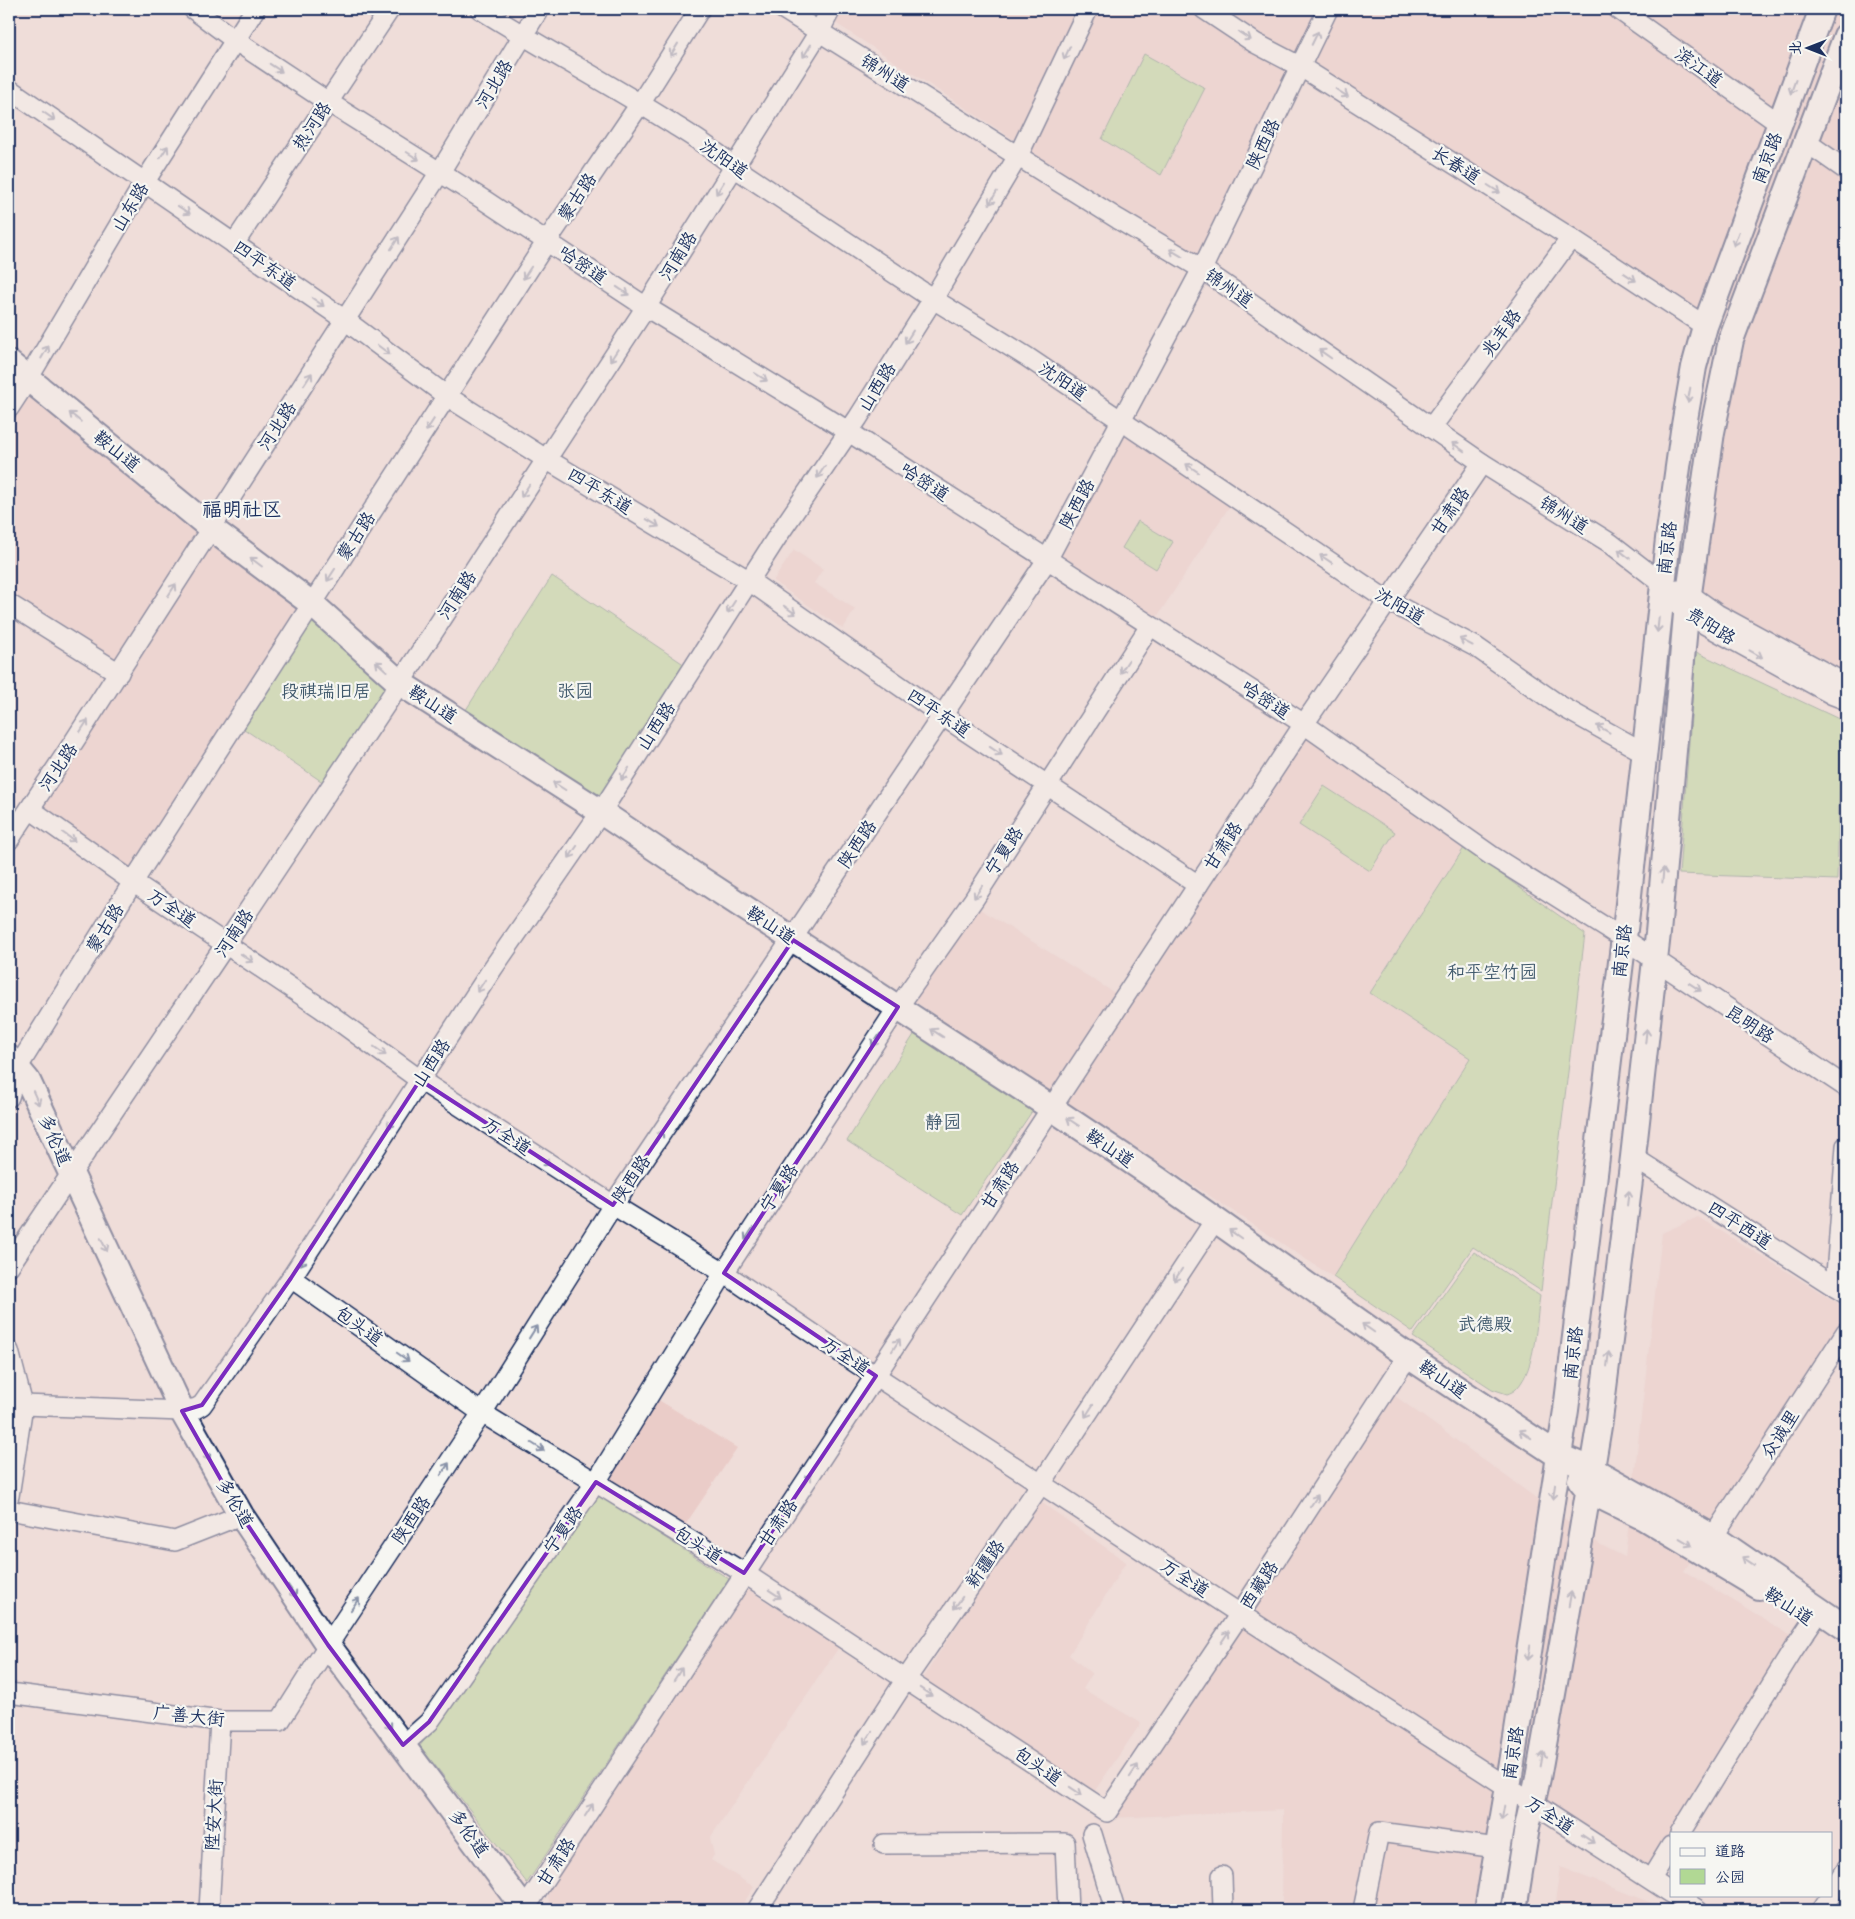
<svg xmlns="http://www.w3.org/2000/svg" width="1855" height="1919" font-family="Mynerve,'LXGW WenKai TC',sans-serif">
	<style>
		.built { fill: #eaccc8 }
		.green { fill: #b1d894; stroke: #668479 }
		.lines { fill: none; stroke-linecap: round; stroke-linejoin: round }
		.minor-casing { stroke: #1b2f5e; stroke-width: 22 }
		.major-casing { stroke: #1b2f5e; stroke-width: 28 }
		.minor { stroke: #f6f6f2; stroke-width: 19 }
		.major { stroke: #f6f6f2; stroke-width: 24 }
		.oneway { stroke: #8892a8 }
		.marked { fill: none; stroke: #7b2cbf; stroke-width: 4; stroke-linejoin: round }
		.labels { text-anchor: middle; stroke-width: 4.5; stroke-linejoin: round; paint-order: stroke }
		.street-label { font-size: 18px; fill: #1b2f5e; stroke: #f6f6f2 }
		.park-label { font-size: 18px; fill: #40596c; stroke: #f6f6f2 }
		.quarter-label { font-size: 20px; fill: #1b2f5e; stroke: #f6f6f2 }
	</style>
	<rect width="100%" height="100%" fill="#efddd9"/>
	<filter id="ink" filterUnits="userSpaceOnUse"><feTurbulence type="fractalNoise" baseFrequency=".02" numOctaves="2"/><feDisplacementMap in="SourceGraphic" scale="10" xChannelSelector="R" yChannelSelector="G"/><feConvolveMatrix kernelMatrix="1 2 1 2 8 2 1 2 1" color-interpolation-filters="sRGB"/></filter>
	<g filter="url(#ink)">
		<g class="built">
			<path d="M814,9H1323L1201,262Z"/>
			<path d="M1335,9H1846V682L1694,604L1727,377L1718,330L1570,232L1308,65Z"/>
			<path d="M9,370L207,532L118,676L9,608Z"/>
			<path d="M1123,430L1231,504L1153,623L1053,560Z"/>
			<path d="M214,540L303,607L130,869L39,808Z"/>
			<path d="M794,550L823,569L814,583L855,609L843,629L773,581Z"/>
			<path d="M1304,734L1464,848L1370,993L1470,1058L1333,1277L1067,1102Z"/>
			<path d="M975,906L1118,995L1052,1094L911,999Z"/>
			<path d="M1698,1217L1846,1308V1324L1684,1571L1792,1636L1671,1833V1851L1656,1878L1504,1777L1480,1910H1282L1283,1810L1112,1818L1395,1396L1601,1545L1625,1557L1662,1233Z"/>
			<path d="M657,1399L737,1448L683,1528L607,1481Z"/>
			<path d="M1038,1500L1126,1562L1069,1655L1092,1674L1083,1689L1141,1723L1094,1792L921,1681Z"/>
			<path d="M745,1588L839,1647L710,1838L714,1855L711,1860L754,1887L739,1910H551L548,1896L550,1888Z"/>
			<path d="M1560,1867L1669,1910H1554Z"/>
		</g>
		<g class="green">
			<path d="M1144,54L1205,88L1161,175L1102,139Z"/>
			<path d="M1138,521L1173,542L1156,569L1122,548Z"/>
			<path d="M552,576L688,667L599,805L462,716Z"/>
			<path d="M316,611L397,678L324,783L241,727Z"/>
			<path d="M1696,652L1841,720L1837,880L1679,874Z"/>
			<path d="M1324,786L1395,832L1370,871L1299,825Z"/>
			<path d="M1464,848L1585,934L1541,1291L1473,1247L1413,1332L1333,1277L1470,1058L1370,993Z"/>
			<path d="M920,1025L1037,1104L962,1215L847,1141Z"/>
			<path d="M1474,1252L1540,1296C1536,1322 1536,1368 1517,1388C1515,1391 1510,1393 1507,1394L1492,1389L1413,1337Z"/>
			<path d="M597,1494L729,1579L527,1883L420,1746Z"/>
		</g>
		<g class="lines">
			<defs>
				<g id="minor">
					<path d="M193,9L236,41L328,102L484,200L646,307L835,423L1304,724L1492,856L1624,939L1846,1087"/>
					<path d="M480,9C542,48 606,82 668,121C690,135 714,149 734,167L933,299L1027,357L1388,601L1476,647L1559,705L1645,753"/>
					<path d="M783,9L1118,219L1202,269L1482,463L1610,543L1663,584L1686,614L1833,695L1846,700"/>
					<path d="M1204,9L1255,43L1301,67L1571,238L1705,326"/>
					<path d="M1618,9L1780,124"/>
					<path d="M9,89L345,320L448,397L546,459L748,580L943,716L1198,885"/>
					<path d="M1806,142L1846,170"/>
					<path d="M234,244L390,9"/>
					<path d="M9,408L28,379L144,183L255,9"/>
					<path d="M1431,428L1571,238"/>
					<path d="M1678,590L1689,594L1717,614L1846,684"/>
					<path d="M9,604L119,673"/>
					<path d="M30,809L133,882L321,1008L420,1080L613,1205L724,1273L856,1363L1240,1614L1671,1893"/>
					<path d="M9,840L75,740L440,172L539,9"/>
					<path d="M9,1097L18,1067L133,882L312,604L547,241L640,104L700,9"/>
					<path d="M1633,1157L1846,1294"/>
					<path d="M9,1266L226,944L400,683L646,307L819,32L831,9"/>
					<path d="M291,1278L482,1413L744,1573L1107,1812L1240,1614L1408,1356"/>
					<path d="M1835,1287L1846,1146"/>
					<path d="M9,1351L23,1405L9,1496"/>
					<path d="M23,1405L182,1411L197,1408L202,1405L291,1278L493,968L601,812L779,534L858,418L933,299L1018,156L1088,9"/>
					<path d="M9,1510L175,1541L241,1515"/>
					<path d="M1713,1537L1846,1332"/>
					<path d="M9,1693L220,1721H280L328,1645L482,1413L613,1205L1047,560L1202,269L1328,9"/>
					<path d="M403,1745L429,1722L596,1482L724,1273L898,1007L974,899L1150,626"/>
					<path d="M1680,1833L1793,1650L1820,1610"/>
					<path d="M1092,1834L1115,1910"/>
					<path d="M884,1844L1065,1843L1068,1910"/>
					<path d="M1222,1876L1223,1910"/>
					<path d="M1651,1879L1671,1846"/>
					<path d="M1831,1894L1846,1870"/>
					<path d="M1675,1895L1698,1910"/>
					<path d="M209,1910L220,1721"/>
					<path d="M524,1910L1304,724L1482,463"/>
					<path d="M757,1910L906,1679L1041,1484L1215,1220"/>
					<path d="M1363,1910L1379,1832L1497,1848"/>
					<path d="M1821,1910L1831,1895"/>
				</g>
				<g id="major">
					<path d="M9,363L212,529L312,604L400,683L601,812L693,874L1050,1107L1159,1180L1408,1356L1559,1456L1593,1470L1713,1537L1846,1628"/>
					<path d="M9,1058L28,1081L182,1411L241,1515L328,1645L525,1910"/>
					<path d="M1580,1480L1589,1491L1644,1518L1759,1587"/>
					<path d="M1487,1910L1512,1763L1566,1410L1627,913L1668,539L1683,431L1694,367L1705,326L1822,9"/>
					<path d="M1514,1910L1527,1827L1538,1778L1577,1559L1600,1420L1633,1157L1658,933L1686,614L1712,432L1731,340L1846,36"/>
				</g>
			</defs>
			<use href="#minor" class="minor-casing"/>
			<use href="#major" class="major-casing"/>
			<use href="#minor" class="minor"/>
			<use href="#major" class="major"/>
		</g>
		<defs><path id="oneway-shaft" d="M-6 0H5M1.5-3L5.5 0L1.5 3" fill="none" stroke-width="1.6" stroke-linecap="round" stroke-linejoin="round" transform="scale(1.25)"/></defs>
		<g class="oneway">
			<use href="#oneway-shaft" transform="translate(1245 36) rotate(34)"/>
			<use href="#oneway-shaft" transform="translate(1315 38) rotate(-64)"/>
			<use href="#oneway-shaft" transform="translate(674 50) rotate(122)"/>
			<use href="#oneway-shaft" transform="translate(807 51) rotate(122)"/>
			<use href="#oneway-shaft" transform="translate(1067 53) rotate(115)"/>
			<use href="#oneway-shaft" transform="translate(276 68) rotate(33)"/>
			<use href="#oneway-shaft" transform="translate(1793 87) rotate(110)"/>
			<use href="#oneway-shaft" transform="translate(1342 93) rotate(32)"/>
			<use href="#oneway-shaft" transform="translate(49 116) rotate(35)"/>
			<use href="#oneway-shaft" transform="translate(164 152) rotate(-57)"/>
			<use href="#oneway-shaft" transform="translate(413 156) rotate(32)"/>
			<use href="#oneway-shaft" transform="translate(720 188) rotate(122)"/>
			<use href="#oneway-shaft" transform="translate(1494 189) rotate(32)"/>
			<use href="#oneway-shaft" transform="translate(993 198) rotate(121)"/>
			<use href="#oneway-shaft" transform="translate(184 210) rotate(34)"/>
			<use href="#oneway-shaft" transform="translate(1736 239) rotate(110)"/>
			<use href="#oneway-shaft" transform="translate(395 243) rotate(-57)"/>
			<use href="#oneway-shaft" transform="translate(1176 253) rotate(-149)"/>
			<use href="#oneway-shaft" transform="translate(527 273) rotate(123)"/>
			<use href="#oneway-shaft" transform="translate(1630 277) rotate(33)"/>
			<use href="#oneway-shaft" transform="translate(623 291) rotate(34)"/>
			<use href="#oneway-shaft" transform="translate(318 302) rotate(35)"/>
			<use href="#oneway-shaft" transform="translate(909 337) rotate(122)"/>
			<use href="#oneway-shaft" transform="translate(384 350) rotate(37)"/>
			<use href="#oneway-shaft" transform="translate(45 352) rotate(-60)"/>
			<use href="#oneway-shaft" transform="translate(1325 354) rotate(-145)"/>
			<use href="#oneway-shaft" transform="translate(614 355) rotate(123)"/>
			<use href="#oneway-shaft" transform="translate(761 377) rotate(32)"/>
			<use href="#oneway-shaft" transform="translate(308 379) rotate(-57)"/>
			<use href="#oneway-shaft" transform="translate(1689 395) rotate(100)"/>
			<use href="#oneway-shaft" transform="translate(75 417) rotate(-141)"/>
			<use href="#oneway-shaft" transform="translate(430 425) rotate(123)"/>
			<use href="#oneway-shaft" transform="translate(1458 447) rotate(-145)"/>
			<use href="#oneway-shaft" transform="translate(1192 468) rotate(-146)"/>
			<use href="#oneway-shaft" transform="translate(821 472) rotate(124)"/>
			<use href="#oneway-shaft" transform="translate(525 491) rotate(123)"/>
			<use href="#oneway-shaft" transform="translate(653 523) rotate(31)"/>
			<use href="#oneway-shaft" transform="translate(1624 554) rotate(-142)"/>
			<use href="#oneway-shaft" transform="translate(1326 559) rotate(-146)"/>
			<use href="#oneway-shaft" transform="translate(256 562) rotate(-143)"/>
			<use href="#oneway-shaft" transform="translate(331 575) rotate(123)"/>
			<use href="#oneway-shaft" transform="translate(172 590) rotate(-57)"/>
			<use href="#oneway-shaft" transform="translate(731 607) rotate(123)"/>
			<use href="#oneway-shaft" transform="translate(790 610) rotate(35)"/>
			<use href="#oneway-shaft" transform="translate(1658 625) rotate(96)"/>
			<use href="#oneway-shaft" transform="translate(1466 642) rotate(-152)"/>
			<use href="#oneway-shaft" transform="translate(1756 654) rotate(29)"/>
			<use href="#oneway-shaft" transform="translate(381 666) rotate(-138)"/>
			<use href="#oneway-shaft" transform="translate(1124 667) rotate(123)"/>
			<use href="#oneway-shaft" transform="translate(84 726) rotate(-57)"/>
			<use href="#oneway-shaft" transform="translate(1603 729) rotate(-151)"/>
			<use href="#oneway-shaft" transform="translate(996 751) rotate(34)"/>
			<use href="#oneway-shaft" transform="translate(625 774) rotate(123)"/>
			<use href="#oneway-shaft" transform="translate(559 786) rotate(-148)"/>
			<use href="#oneway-shaft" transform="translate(69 837) rotate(35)"/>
			<use href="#oneway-shaft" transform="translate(573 852) rotate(124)"/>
			<use href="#oneway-shaft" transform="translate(1663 875) rotate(-85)"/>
			<use href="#oneway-shaft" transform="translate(978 892) rotate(123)"/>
			<use href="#oneway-shaft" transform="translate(247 958) rotate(34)"/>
			<use href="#oneway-shaft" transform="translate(481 986) rotate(123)"/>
			<use href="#oneway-shaft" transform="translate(1695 987) rotate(33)"/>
			<use href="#oneway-shaft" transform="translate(937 1033) rotate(-147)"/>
			<use href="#oneway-shaft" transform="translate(1646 1036) rotate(-84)"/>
			<use href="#oneway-shaft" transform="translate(876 1040) rotate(123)"/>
			<use href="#oneway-shaft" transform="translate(380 1051) rotate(36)"/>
			<use href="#oneway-shaft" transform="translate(36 1098) rotate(66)"/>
			<use href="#oneway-shaft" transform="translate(392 1122) rotate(123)"/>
			<use href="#oneway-shaft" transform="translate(1073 1122) rotate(-146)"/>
			<use href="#oneway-shaft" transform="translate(659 1137) rotate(-56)"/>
			<use href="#oneway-shaft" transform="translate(544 1161) rotate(33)"/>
			<use href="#oneway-shaft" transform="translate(1628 1198) rotate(-83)"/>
			<use href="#oneway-shaft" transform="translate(749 1234) rotate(123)"/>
			<use href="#oneway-shaft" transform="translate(1235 1234) rotate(-145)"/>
			<use href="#oneway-shaft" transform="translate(104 1245) rotate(65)"/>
			<use href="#oneway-shaft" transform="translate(304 1259) rotate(123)"/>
			<use href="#oneway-shaft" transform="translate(1178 1275) rotate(123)"/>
			<use href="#oneway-shaft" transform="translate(1368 1328) rotate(-145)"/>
			<use href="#oneway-shaft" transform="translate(533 1332) rotate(-58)"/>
			<use href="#oneway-shaft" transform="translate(896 1345) rotate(-57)"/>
			<use href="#oneway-shaft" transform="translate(403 1357) rotate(35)"/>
			<use href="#oneway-shaft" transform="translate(1608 1359) rotate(-83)"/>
			<use href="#oneway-shaft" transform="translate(1089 1411) rotate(123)"/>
			<use href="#oneway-shaft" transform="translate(1525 1434) rotate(-146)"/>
			<use href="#oneway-shaft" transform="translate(538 1447) rotate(32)"/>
			<use href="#oneway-shaft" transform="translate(206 1454) rotate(60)"/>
			<use href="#oneway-shaft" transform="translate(445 1469) rotate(-56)"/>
			<use href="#oneway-shaft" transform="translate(807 1480) rotate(-56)"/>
			<use href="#oneway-shaft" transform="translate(1554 1492) rotate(98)"/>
			<use href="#oneway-shaft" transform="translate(1314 1501) rotate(-57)"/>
			<use href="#oneway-shaft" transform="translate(637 1508) rotate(32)"/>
			<use href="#oneway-shaft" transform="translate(1686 1542) rotate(31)"/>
			<use href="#oneway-shaft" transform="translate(1748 1561) rotate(-146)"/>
			<use href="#oneway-shaft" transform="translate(292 1591) rotate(56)"/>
			<use href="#oneway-shaft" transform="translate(775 1594) rotate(33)"/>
			<use href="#oneway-shaft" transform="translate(1570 1599) rotate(-80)"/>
			<use href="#oneway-shaft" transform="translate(958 1603) rotate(125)"/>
			<use href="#oneway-shaft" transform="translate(355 1604) rotate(-56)"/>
			<use href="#oneway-shaft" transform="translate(1225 1637) rotate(-56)"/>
			<use href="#oneway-shaft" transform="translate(1529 1653) rotate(99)"/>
			<use href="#oneway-shaft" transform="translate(678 1674) rotate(-57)"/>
			<use href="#oneway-shaft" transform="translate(926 1692) rotate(34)"/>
			<use href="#oneway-shaft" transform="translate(387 1723) rotate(53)"/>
			<use href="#oneway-shaft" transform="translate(868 1738) rotate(123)"/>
			<use href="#oneway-shaft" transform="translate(1542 1759) rotate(-80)"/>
			<use href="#oneway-shaft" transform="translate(1134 1771) rotate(-56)"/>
			<use href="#oneway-shaft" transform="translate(1076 1791) rotate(34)"/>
			<use href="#oneway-shaft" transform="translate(589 1810) rotate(-57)"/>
			<use href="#oneway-shaft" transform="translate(1503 1813) rotate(100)"/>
			<use href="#oneway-shaft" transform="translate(1588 1839) rotate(33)"/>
		</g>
	</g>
	<path d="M0 0H1855V1919H0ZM793,940L898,1007L724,1273L876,1376L744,1573L596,1482L429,1722L403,1745L328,1645L241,1515L182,1411L202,1405L291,1278L420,1080L613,1205Z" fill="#efddd9" fill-opacity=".55" fill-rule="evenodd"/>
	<path class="marked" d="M793,940L898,1007L724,1273L876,1376L744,1573L596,1482L429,1722L403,1745L328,1645L241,1515L182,1411L202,1405L291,1278L420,1080L613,1205Z"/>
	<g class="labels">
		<g class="street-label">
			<text transform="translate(1699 67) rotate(36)" y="6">滨江道</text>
			<text transform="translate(885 73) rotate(32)" y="6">锦州道</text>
			<text transform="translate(494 84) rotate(-59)" y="6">河北路</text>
			<text transform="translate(312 126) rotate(-57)" y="6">热河路</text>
			<text transform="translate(1263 144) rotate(-64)" y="6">陕西路</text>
			<text transform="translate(1767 158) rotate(-69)" y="6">南京路</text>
			<text transform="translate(724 159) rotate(35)" y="6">沈阳道</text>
			<text transform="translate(1456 165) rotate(32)" y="6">长春道</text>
			<text transform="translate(577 197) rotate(-56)" y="6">蒙古路</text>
			<text transform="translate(130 207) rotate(-59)" y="6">山东路</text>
			<text transform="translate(678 256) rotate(-58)" y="6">河南路</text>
			<text transform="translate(265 265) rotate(35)" y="6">四平东道</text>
			<text transform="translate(583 265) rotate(34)" y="6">哈密道</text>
			<text transform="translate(1229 288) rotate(35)" y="6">锦州道</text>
			<text transform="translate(1501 333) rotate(-54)" y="6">兆丰路</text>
			<text transform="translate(1063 381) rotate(34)" y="6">沈阳道</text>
			<text transform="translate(877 387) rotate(-58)" y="6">山西路</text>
			<text transform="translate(277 426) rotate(-57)" y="6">河北路</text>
			<text transform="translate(117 451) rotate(39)" y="6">鞍山道</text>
			<text transform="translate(925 482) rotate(33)" y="6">哈密道</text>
			<text transform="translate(600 491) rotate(31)" y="6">四平东道</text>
			<text transform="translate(1077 504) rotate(-62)" y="6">陕西路</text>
			<text transform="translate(1450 511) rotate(-56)" y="6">甘肃路</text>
			<text transform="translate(1564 515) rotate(32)" y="6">锦州道</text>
			<text transform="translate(356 536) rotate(-57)" y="6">蒙古路</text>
			<text transform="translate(1667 548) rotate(-83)" y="6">南京路</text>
			<text transform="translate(457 595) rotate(-57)" y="6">河南路</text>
			<text transform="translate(1400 606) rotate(30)" y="6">沈阳道</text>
			<text transform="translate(1711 626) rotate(32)" y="6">贵阳路</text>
			<text transform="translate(1266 700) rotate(33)" y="6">哈密道</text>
			<text transform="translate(433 704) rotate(33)" y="6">鞍山道</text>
			<text transform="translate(939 713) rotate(34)" y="6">四平东道</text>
			<text transform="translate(656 726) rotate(-57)" y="6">山西路</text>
			<text transform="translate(58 767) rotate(-56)" y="6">河北路</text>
			<text transform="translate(857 844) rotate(-56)" y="6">陕西路</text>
			<text transform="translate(1223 846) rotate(-57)" y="6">甘肃路</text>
			<text transform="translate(1004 851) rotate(-57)" y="6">宁夏路</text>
			<text transform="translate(172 908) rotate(34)" y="6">万全道</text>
			<text transform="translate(771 925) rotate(33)" y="6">鞍山道</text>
			<text transform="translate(105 928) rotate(-58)" y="6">蒙古路</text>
			<text transform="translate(234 933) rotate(-56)" y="6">河南路</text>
			<text transform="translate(1622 951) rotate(-83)" y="6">南京路</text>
			<text transform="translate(1750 1024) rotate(33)" y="6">昆明路</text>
			<text transform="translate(431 1063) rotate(-57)" y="6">山西路</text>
			<text transform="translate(507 1136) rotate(33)" y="6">万全道</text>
			<text transform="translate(55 1140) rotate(66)" y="6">多伦道</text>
			<text transform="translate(1110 1148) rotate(34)" y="6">鞍山道</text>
			<text transform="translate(631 1179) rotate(-56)" y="6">陕西路</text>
			<text transform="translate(1000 1185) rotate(-57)" y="6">甘肃路</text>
			<text transform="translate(779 1188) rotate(-57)" y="6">宁夏路</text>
			<text transform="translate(1740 1225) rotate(33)" y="6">四平西道</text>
			<text transform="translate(359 1326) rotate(35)" y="6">包头道</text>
			<text transform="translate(1573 1353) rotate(-83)" y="6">南京路</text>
			<text transform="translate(846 1356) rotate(34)" y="6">万全道</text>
			<text transform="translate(1443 1379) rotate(34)" y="6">鞍山道</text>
			<text transform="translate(1780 1434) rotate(-57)" y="6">众诚里</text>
			<text transform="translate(235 1503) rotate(59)" y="6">多伦道</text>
			<text transform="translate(411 1520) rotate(-56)" y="6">陕西路</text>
			<text transform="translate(778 1523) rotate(-56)" y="6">甘肃路</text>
			<text transform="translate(563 1530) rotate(-55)" y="6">宁夏路</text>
			<text transform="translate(698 1545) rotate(32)" y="6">包头道</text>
			<text transform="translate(985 1564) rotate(-55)" y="6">新疆路</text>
			<text transform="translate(1185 1578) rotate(33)" y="6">万全道</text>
			<text transform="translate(1259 1585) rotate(-57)" y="6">西藏路</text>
			<text transform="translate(1789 1606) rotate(33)" y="6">鞍山道</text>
			<text transform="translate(189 1716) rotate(6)" y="6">广善大街</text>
			<text transform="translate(1513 1753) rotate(-81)" y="6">南京路</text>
			<text transform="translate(1038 1766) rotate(34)" y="6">包头道</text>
			<text transform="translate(214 1815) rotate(-87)" y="6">陞安大街</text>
			<text transform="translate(1550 1815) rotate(33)" y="6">万全道</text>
			<text transform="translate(469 1833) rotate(54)" y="6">多伦道</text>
			<text transform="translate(556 1862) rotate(-57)" y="6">甘肃路</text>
		</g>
		<g class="park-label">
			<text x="326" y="697">段祺瑞旧居</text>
			<text x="575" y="697">张园</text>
			<text x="1492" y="978">和平空竹园</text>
			<text x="943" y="1128">静园</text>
			<text x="1485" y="1330">武德殿</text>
		</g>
		<g class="quarter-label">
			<text x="242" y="516">福明社区</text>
		</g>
	</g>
	<rect width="1855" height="1919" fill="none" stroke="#f6f6f2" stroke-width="30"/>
	<rect x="15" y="15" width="1825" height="1889" fill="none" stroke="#1b2f5e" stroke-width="2" filter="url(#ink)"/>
	<rect x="1670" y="1832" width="162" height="65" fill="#f6f6f2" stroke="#9ea6b7"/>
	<rect x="1680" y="1848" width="25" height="8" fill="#f6f6f2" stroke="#9ea6b7"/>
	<text x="1715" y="1856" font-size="15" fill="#1b2f5e">道路</text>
	<rect x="1680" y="1869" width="25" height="15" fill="#b1d894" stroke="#9ea6b7"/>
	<text x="1715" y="1882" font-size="15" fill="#1b2f5e">公园</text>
	<g transform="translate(1808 48) rotate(270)" stroke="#f6f6f2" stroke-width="4" paint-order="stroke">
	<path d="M0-4L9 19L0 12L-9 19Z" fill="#1b2f5e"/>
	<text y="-8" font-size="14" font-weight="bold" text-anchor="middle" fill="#1b2f5e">北</text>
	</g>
</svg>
